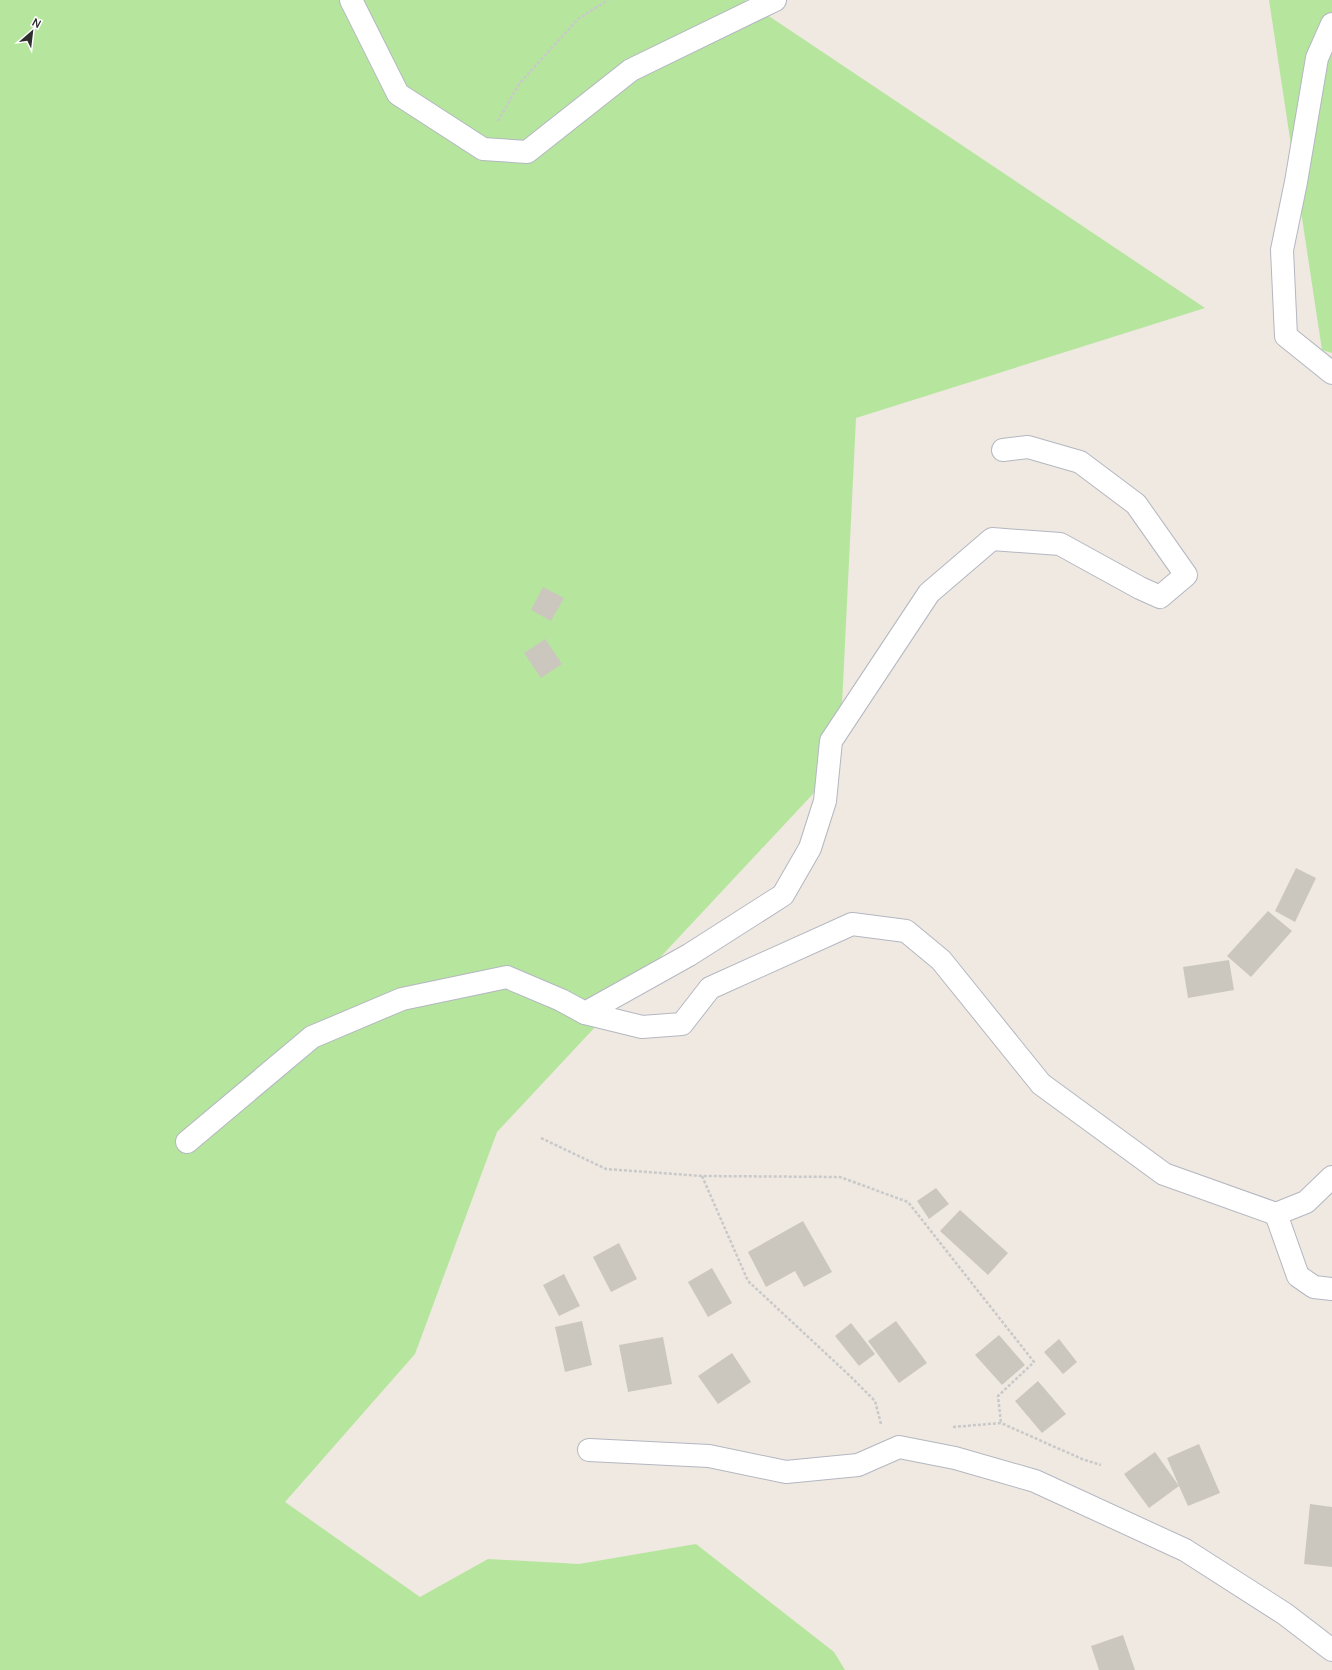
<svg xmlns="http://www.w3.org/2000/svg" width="1332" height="1670" font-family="Manrope,sans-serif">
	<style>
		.green { fill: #b6e59e }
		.building { fill: #cbc7bf }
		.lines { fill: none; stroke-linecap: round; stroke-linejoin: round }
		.minor-casing { stroke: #b4b7c1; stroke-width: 24 }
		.path { stroke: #c9c9c9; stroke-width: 2.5; stroke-dasharray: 3 2; stroke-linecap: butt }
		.minor { stroke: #fff; stroke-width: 22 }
	</style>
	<rect width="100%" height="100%" fill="#efe9e1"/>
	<g class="green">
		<path d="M0,0H745L1205,308L856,418L839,766L497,1132L415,1354L285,1502L420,1597L488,1559L579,1564L696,1544L834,1652L845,1670H0Z"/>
		<path d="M1269,0H1332V353L1322,350Z"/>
	</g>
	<g class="building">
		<path d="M543,587L564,598L551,621L531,610Z"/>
		<path d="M545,639L562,664L541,678L524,653Z"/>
		<path d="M1296,868L1316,878L1295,922L1275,911Z"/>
		<path d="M1268,911L1292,931L1251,977L1227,956Z"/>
		<path d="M1229,960L1234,990L1188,998L1183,967Z"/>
		<path d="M936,1188L949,1204L929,1219L917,1201Z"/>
		<path d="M960,1210L1008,1253L988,1275L940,1231Z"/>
		<path d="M803,1221L832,1272L804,1287L795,1271L766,1287L748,1252Z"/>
		<path d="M619,1243L637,1279L611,1292L593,1257Z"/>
		<path d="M712,1268L732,1303L708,1317L688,1282Z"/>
		<path d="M564,1274L580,1306L559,1316L543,1285Z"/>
		<path d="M582,1321L592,1365L565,1372L555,1327Z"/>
		<path d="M896,1321L927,1363L899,1383L868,1341Z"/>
		<path d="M851,1323L875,1354L859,1366L835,1336Z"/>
		<path d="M999,1335L1025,1365L1002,1385L975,1355Z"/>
		<path d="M663,1337L672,1384L628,1392L619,1345Z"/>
		<path d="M1059,1339L1077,1362L1063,1374L1044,1352Z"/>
		<path d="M732,1353L751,1382L718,1404L698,1376Z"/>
		<path d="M1038,1381L1066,1414L1042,1433L1015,1401Z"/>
		<path d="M1199,1444L1220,1493L1188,1506L1179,1486L1149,1508L1124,1474L1155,1452L1179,1486L1167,1458Z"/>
		<path d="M1310,1504L1332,1507V1567L1304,1564Z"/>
		<path d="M1123,1635L1135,1670H1099L1091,1646Z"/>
	</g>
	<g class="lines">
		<defs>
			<g id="minor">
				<path d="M351,0L398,94L483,149L527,152L631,70L775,0"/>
				<path d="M1332,24L1317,58L1296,182L1282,250L1286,336L1332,373"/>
				<path d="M585,1013L642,1027L682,1024L710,988L852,924L906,931L941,960L1041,1084L1164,1174L1276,1214L1306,1202L1332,1177"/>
				<path d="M187,1142L312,1037L402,999L507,977L561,1000L585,1013L689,955L783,895L810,848L825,801L831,741L929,593L992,539L1060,544L1140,588L1160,597L1186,575L1136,504L1080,462L1028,447L1003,450"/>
				<path d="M1276,1214L1298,1276L1314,1287L1332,1289"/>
				<path d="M589,1450L709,1456L786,1472L858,1465L899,1447L955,1458L1035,1481L1185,1550L1285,1614L1332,1650"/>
			</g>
		</defs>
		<use href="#minor" class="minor-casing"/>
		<g class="path">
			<path d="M498,121L519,84L578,19L608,0"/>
			<path d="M541,1138L606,1169L702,1176L840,1177L908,1202L1034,1362L998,1396L1001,1423"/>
			<path d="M702,1176L748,1281L849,1375L875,1401L881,1424"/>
			<path d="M953,1427L1001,1423L1082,1459L1101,1465"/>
		</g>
		<use href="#minor" class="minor"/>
	</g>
	<g transform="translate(32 32) rotate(28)" stroke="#ffffff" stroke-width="3" paint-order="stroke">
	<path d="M0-3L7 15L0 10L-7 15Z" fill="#2e2e2e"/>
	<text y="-6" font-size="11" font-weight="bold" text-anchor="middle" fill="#2e2e2e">N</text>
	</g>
</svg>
